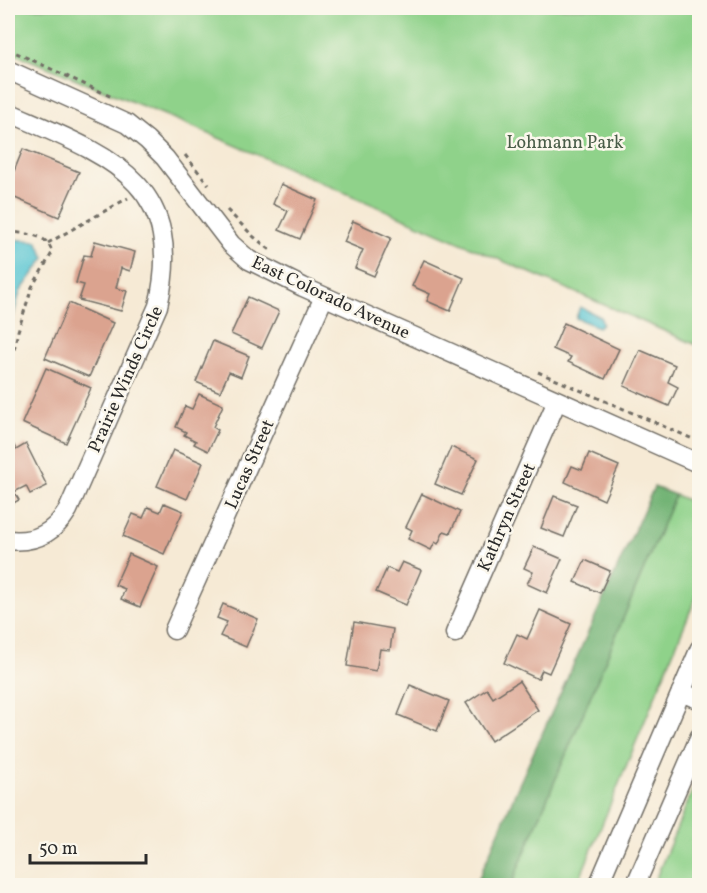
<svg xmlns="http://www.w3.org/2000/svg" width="707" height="893" font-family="Vollkorn,serif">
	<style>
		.green { fill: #8fd28a; stroke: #5d7e5a; stroke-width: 1.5 }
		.forest { fill: #73b476; stroke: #4f7050; stroke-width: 1.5 }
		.water { fill: #5ac6d3; stroke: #42787f; stroke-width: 1.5 }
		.building { fill: #dba38f }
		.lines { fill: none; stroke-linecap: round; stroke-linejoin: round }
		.minor-casing { stroke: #726e66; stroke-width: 21 }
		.path { stroke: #726e66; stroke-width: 3; stroke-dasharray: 4.5 4.5; stroke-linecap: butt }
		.minor { stroke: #fff; stroke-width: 18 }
		.labels { text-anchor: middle; stroke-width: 5; stroke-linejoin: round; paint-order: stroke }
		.park-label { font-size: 18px; fill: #495d48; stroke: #fbf7ec }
		.street-label { font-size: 18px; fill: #2b2b2b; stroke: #fbf7ec }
	</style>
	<rect width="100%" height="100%" fill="#fbf7ec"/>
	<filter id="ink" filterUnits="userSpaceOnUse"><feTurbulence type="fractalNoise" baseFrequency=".0167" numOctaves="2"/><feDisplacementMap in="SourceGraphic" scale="12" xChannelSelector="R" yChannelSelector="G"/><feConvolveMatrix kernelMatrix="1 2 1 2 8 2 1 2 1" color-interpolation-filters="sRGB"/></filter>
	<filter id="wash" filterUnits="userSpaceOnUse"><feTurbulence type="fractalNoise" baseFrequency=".008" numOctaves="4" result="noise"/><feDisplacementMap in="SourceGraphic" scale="24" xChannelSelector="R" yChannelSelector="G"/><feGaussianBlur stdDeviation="1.35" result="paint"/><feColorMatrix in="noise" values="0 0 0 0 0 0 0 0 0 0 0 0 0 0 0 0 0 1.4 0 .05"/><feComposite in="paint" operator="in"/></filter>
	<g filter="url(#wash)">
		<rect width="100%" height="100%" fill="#f6ead5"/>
		<g class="green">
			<path d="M8,8H699V346L184,123L8,51Z"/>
			<path d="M675,495L699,505V590L577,885H511Z"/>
			<path d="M699,775V885H653Z"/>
		</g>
		<path class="forest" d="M654,487L675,495L511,885H476L517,789Z"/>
		<g class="water">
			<path d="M8,239L37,241L45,258L20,292L9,332L8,346Z"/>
			<path d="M580,307L601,317L602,324L598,327L576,318Z"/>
		</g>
		<g id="blocks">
			<g class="building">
				<path d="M23,149L79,172L59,217L8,195V186Z"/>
				<path d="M281,184L317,200L300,239L279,230L288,211L273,204Z"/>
				<path d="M353,221L391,238L374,276L355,268L363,250L344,242Z"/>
				<path d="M95,241L135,252L130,271L121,268L116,288L127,291L121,311L79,300L84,285L76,283L84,255L91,256Z"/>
				<path d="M424,260L464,278L450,311L427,301L430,294L412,286Z"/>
				<path d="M248,297L279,311L262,348L231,334Z"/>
				<path d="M69,303L113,323L89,377L45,358Z"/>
				<path d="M564,323L619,349L605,379L568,362L571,357L553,349Z"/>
				<path d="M213,341L249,356L241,377L229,372L220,392L196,382Z"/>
				<path d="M640,350L675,365L668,382L678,387L669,406L624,386Z"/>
				<path d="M46,368L91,388L66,443L22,423Z"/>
				<path d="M199,394L223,405L213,427L218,430L208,451L194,444L196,441L184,435L186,432L176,427L185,406L192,409Z"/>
				<path d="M12,441L16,450L26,444L47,486L30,494L26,486L14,492L19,500L8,506V443Z"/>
				<path d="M451,447L478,459L461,495L435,484Z"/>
				<path d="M173,450L203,463L187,499L157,486Z"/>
				<path d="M589,453L619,466L604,500L565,482L572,466L582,470Z"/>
				<path d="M422,494L460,512L450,533L444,531L438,544L435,542L431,550L408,539L412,530L406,527Z"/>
				<path d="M554,496L577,505L564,537L541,528Z"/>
				<path d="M164,503L183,511L164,554L123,536L133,514L143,518L148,507L160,512Z"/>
				<path d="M534,547L562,559L547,593L527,584L533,572L524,568Z"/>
				<path d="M129,554L158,567L140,607L121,599L125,589L115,585Z"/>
				<path d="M585,560L610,571L600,593L575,582Z"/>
				<path d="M402,562L421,570L406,605L376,592L387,568L397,572Z"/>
				<path d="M223,604L258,619L246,647L220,636L227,622L217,618Z"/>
				<path d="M540,610L571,624L549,673L542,670L538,679L504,663L517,634L527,639Z"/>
				<path d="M354,622L393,629L390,650L380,649L376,671L347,666Z"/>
				<path d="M519,681L538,710L491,741L466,703L487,689L493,698Z"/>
				<path d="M410,685L449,701L437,731L398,715Z"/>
			</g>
		</g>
	</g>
	<g filter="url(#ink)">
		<use href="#blocks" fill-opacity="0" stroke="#726e66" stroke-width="1.5"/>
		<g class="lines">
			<defs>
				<g id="minor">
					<path d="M8,70L127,124L147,140L165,158L231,244L249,260L303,287L700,464"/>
					<path d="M8,112C103,154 188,179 158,306L68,510C54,533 35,543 8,540"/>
					<path d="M174,630L324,297"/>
					<path d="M455,633L557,401"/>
					<path d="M681,692L700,700"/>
					<path d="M598,886L700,648"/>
					<path d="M635,886L700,736"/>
				</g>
			</defs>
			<use href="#minor" class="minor-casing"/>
			<g class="path">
				<path d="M8,49L112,97"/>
				<path d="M185,155L209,185"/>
				<path d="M227,210L254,237L273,252"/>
				<path d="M8,231C25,235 48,232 52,253L32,287L18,331L8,379"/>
				<path d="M48,243L128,198"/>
				<path d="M538,372L700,442"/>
			</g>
			<use href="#minor" class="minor"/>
		</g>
	</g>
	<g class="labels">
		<g class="park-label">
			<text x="565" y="148">Lohmann Park</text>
		</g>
		<g class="street-label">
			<text transform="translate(331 297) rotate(25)" y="6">East Colorado Avenue</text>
			<text transform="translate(125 379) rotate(-66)" y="6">Prairie Winds Circle</text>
			<text transform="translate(249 464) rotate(-66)" y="6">Lucas Street</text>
			<text transform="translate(506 517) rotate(-66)" y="6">Kathryn Street</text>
		</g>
	</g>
	<rect width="707" height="893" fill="none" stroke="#fbf7ec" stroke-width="30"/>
	<path d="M30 854v9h116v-9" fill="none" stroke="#2b2b2b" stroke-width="3"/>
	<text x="39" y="854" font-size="18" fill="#2b2b2b" stroke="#fbf7ec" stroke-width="4.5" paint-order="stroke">50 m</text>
</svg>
